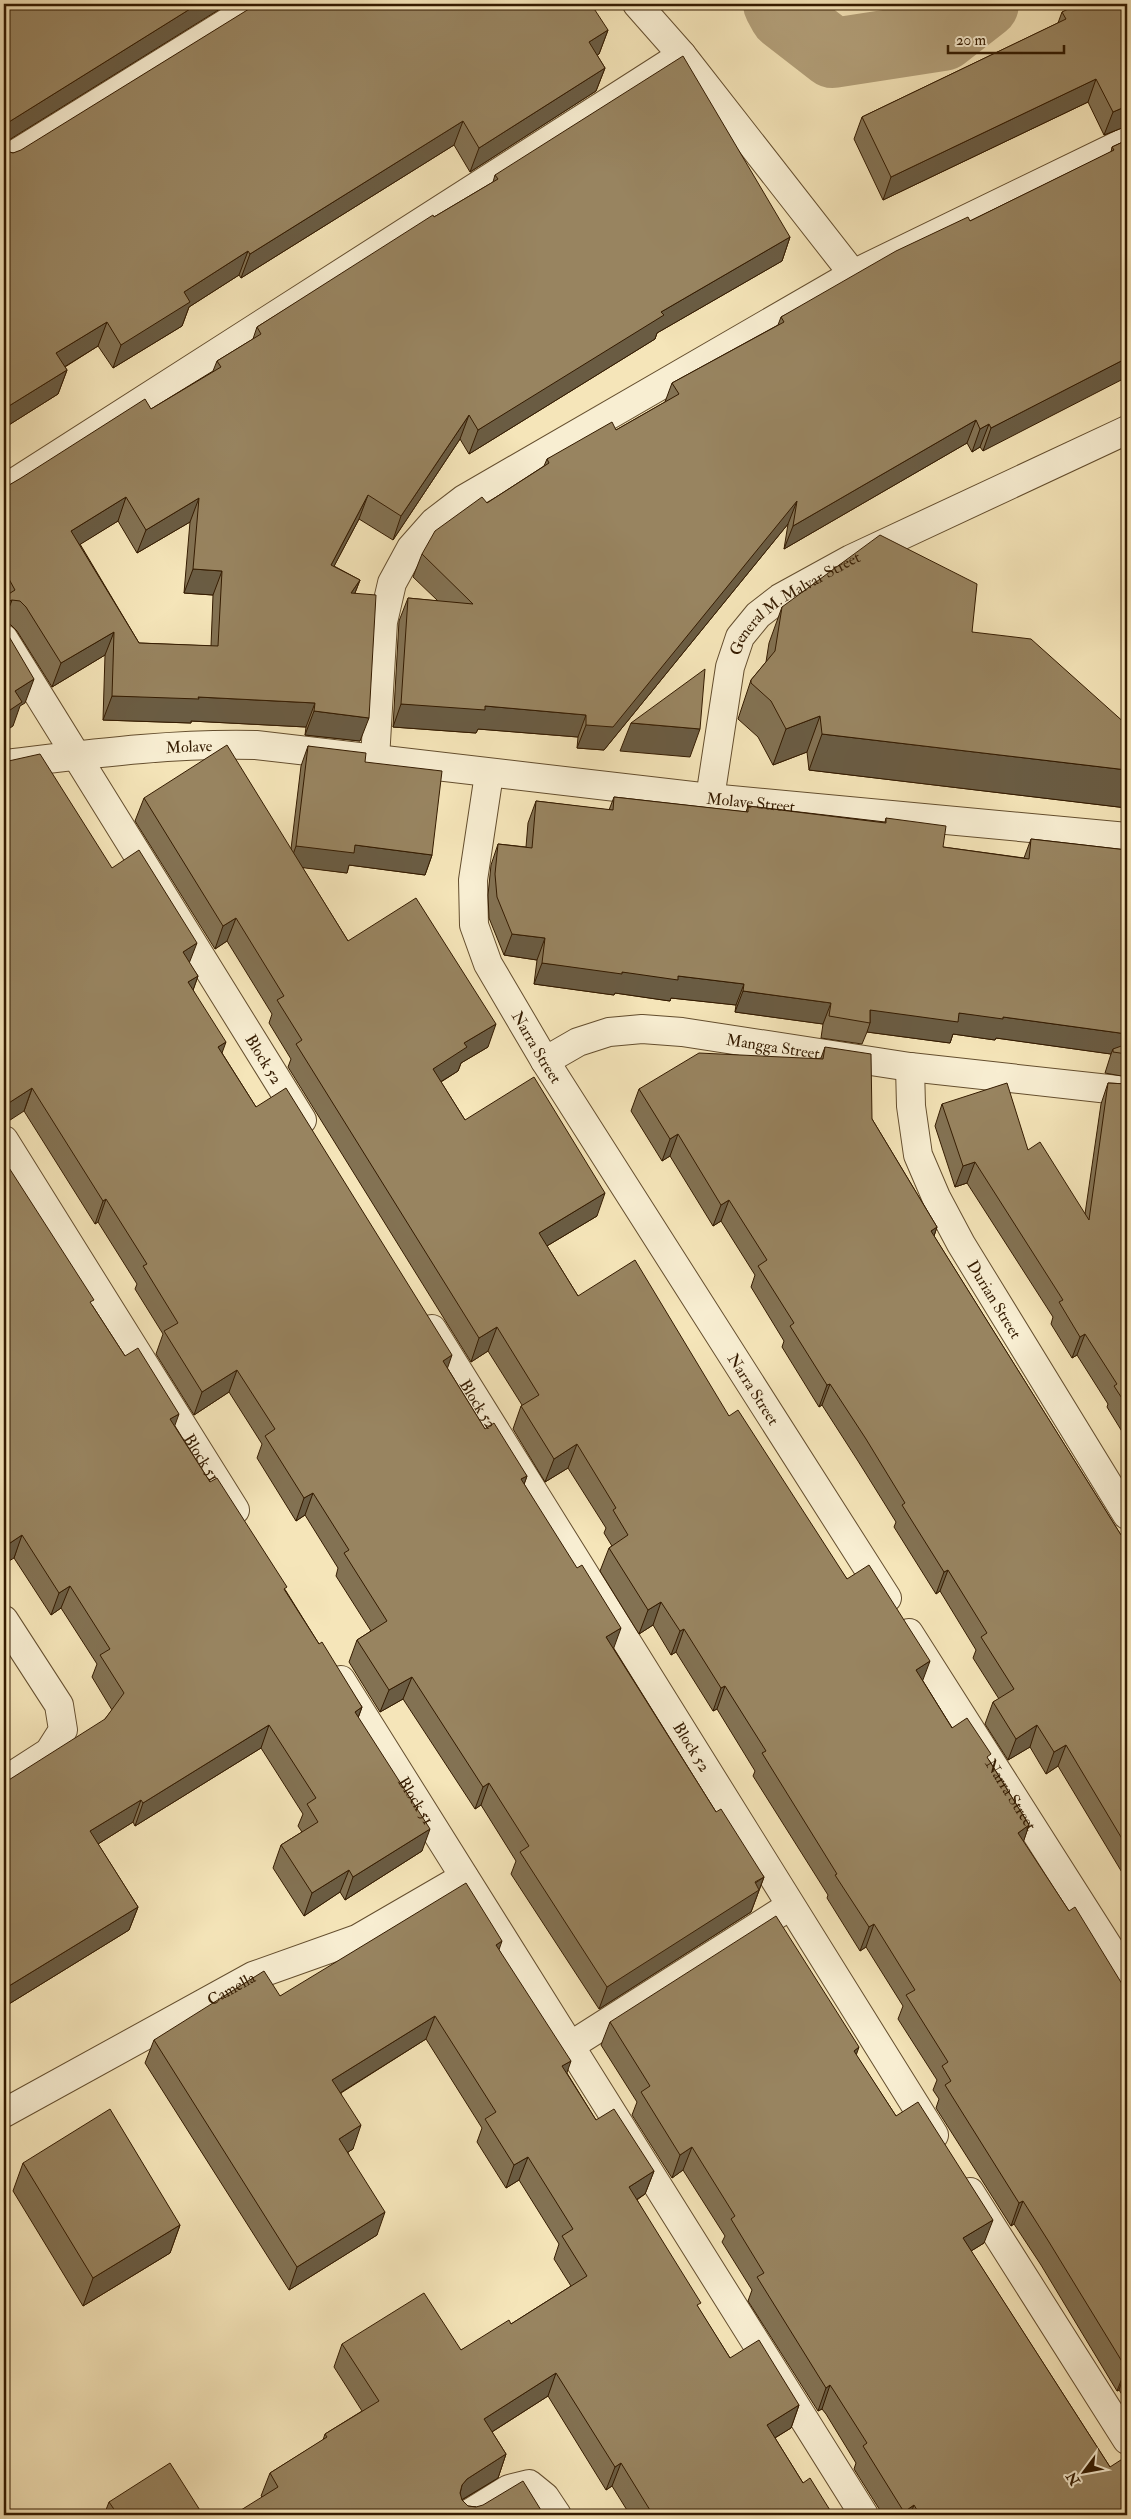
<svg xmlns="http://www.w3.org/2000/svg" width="1131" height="2519" font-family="'IM FELL Double Pica',serif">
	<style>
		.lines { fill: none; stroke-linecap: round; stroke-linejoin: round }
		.river { stroke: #b3a07a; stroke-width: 70 }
		.minor-casing { stroke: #644e2e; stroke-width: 30 }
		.minor { stroke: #f8eed2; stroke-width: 28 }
		.wall { fill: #837253; stroke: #341b00; fill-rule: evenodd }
		.shaded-wall { fill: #6a5c43; stroke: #341b00 }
		.building { fill: #988460; stroke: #341b00; fill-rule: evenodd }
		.labels { text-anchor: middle; stroke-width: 4.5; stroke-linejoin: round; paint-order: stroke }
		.street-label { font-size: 16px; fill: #341b00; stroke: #f8eed2 }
	</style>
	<rect width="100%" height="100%" fill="#f5e5b9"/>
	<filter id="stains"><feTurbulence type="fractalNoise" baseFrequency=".004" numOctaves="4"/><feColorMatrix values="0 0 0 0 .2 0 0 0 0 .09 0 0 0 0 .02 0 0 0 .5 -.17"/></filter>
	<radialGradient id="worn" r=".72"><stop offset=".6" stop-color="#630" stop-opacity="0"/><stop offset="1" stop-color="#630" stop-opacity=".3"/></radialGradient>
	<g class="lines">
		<path class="river" d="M778,4L784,15L833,53L943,36L984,4"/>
		<defs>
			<g id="minor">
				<path d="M637,4L682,55L853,274"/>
				<path d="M4,161L257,4"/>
				<path d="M4,489L682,55"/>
				<path id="s1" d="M4,639L302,1120"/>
				<path d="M375,759L383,622L392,583L411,548L434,522L464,499L853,274L1127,141"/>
				<path id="s2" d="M4,764C89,754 170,743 256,745L710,798L1127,837"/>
				<path id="s3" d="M489,774L473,880L474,925L488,964L545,1061L887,1598"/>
				<path id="s4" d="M710,798L730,667L740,637L758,615L780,598L851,559L1127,430"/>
				<path id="s5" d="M545,1061L578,1042L609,1032L642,1029L682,1032L910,1067L1127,1091"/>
				<path id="s6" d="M910,1067L911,1106L918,1155L936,1197L961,1244L1127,1515"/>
				<path id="s7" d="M4,1140L235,1510"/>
				<path id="s8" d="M432,1329L934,2135"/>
				<path d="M4,1620L59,1705L63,1730L49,1752L4,1781"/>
				<path id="s9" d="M909,1633L1127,1976"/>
				<path id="s10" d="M341,1680L864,2515"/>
				<path d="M570,2046L790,1906"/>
				<path id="s11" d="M4,2113L253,1976L357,1939L464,1877"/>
				<path d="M970,2192L1127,2440"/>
				<path d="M467,2515L509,2489L529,2484L545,2497L557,2515"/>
			</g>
		</defs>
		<use href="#minor" class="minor-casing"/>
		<use href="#minor" class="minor"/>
	</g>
	<g class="wall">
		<path d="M1127,4V126L1104,135L1088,102L883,200L854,139L862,117L1058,23L1062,12Z"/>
		<path d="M608,30L599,54L597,55L605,68L596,91L470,172L454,145L241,278L239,275L189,307L182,326L113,368L98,346L65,367L67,370L58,394L4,428V149L6,151L13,153Z"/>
		<path d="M1127,140L983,451L980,447L972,452L967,443L784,549L788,524L604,750L577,748L578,737L478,729L476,733L393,727L399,621L408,598L438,601L413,577L422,554L487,503L544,466L547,459L616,430L665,402L672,383L778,325L781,317L970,221L1111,152L1112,147Z"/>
		<path d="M495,175L790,237L782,261L657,333L655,339L469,454L460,439L393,540L359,519L334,566L360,580L355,593L360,741L305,735L306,727L191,721V723L103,720L105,655L52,687L17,631L11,625L4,624V488L151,409L213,371L217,361L253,339L257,327L434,217L493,182ZM118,521L137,553L190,522L184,593L213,595L211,646L139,643L80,544Z"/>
		<path d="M782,607L972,632L1127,725V808L809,770L807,752L773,765L758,737L738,719L751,680L766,662L769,643Z"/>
		<path d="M308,746L365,762L432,855L425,875L349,865L347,873L302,867L348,941L488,1047L461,1063L458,1071L441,1082L465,1120L597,1216L547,1246L578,1296L729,1416L847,1579L923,1681L952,1728L989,1760L1029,1825L1023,1842L1069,1911L1127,1992V2402L1119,2390L1117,2391L1041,2265L1014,2224L1011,2226L936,2108L939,2099L933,2090L937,2080L898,2019L903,2006L866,1947L860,1951L827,1898L828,1895L753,1776L755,1771L717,1709L713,1711L676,1652L671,1655L653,1625L639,1634L600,1571L609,1548L612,1546L604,1533L606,1528L568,1468L545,1482L513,1429L521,1406L522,1405L488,1351L471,1362L288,1067L291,1059L269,1023L272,1014L227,941L215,949L135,821L144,798L291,849L301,766Z"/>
		<path d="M614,797L746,812L748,806L885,822L886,818L943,847L1024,858L1031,839L1127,850V1077L1105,1073L1111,1054L996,1038L995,1040L953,1034L950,1043L867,1032L862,1044L821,1038L823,1024L735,1012L736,1005L671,998L670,1001L615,993L614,995L534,984L537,960L504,955L489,918L488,895L491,865L498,844L526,847L528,823L536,801L609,810Z"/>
		<path d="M112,868L189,963L198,976L193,990L222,1053L256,1107L448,1369L485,1429L527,1476L524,1484L614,1649L716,1812L764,1877L751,1912L599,2009L511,1874L516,1861L481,1805L475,1809L403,1699L380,1712L349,1662L357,1640L371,1631L336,1576L338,1568L305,1515L296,1521L257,1458L262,1444L229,1392L194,1415L156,1354L163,1334L135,1289L137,1284L98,1222L95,1224L24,1111Z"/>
		<path d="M825,1047L872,1119L937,1227L934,1236L1121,1535L1127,1531V1894L1123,1887L1126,1879L1058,1766L1046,1774L1030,1747L1008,1760L985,1724L993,1702L999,1699L973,1658L976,1650L940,1591L936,1594L894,1527L896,1522L858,1461L822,1405L819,1407L782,1347L784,1341L751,1287L755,1275L721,1221L713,1226L670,1156L662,1161L631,1111L639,1089L821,1058Z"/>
		<path d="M1108,1083L1127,1084V1452L1124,1446L1126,1438L1107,1407L1108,1404L1077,1355L1072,1358L1051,1324L1053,1317L967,1183L955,1187L935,1126L942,1104L1028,1150L1085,1214L1101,1104Z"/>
		<path d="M92,1305L125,1356L175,1426L210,1482L286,1591L319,1644L362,1707L358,1718L422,1851L345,1900L340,1892L304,1916L273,1868L281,1845L302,1832L298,1826L303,1814L261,1748L135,1826L133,1822L98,1844L138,1907L129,1930L4,2007L105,1719L112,1710L92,1677L97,1664L61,1608L51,1615L14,1558Z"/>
		<path d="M499,1950L567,2073L596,2120L654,2171L645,2194L637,2200L699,2309L730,2358L799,2405L791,2428L775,2438L803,2483L833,2515H630L612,2486L606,2490L548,2396L492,2432L506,2454L498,2478L462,2500L468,2506L476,2507L262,2497L261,2496L270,2473L323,2440L325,2434L362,2411L334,2367L342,2344L461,2350L511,2324L571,2286L554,2259L559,2244L519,2180L506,2188L477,2142L482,2128L426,2039L341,2093L353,2149L348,2152L377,2235L289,2290L145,2063L154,2040L280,1996Z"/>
		<path d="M610,2022L856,2055L896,2116L984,2243L971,2251L1110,2467L1127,2515H883L854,2469L856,2463L826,2414L822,2409L818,2411L748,2301L752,2290L722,2242L725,2236L683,2170L672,2178L632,2115L637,2102L601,2045Z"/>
		<path d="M23,2163L180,2225L170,2253L83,2306L13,2191Z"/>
		<path d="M109,2502L203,2515H104Z"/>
	</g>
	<g class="shaded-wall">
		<path d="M198,4H228L4,143V125Z"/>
		<path d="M608,30L599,54L581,66L589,42Z"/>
		<path d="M605,68L596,91L470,172L479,148Z"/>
		<path d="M1096,79L1088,102L883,200L891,177Z"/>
		<path d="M1127,106V126L1104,135L1113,112Z"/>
		<path d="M463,121L454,145L241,278L250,254Z"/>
		<path d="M790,237L782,261L657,333L655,339L469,454L478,430L661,312Z"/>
		<path d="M248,251L239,275L189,307L182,326L113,368L121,345L184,292Z"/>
		<path d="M107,322L98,346L48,377L56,353Z"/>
		<path d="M1127,358V377L983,451L991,428Z"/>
		<path d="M67,370L58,394L4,428V409Z"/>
		<path d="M469,415L460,439L393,540L401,516Z"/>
		<path d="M976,420L967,443L784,549L793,526Z"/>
		<path d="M989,424L980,447L972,452L980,429Z"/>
		<path d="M368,495L359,519L322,589L331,565Z"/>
		<path d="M126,497L118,521L63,555L71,531Z"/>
		<path d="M199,498L190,522L137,553L146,530Z"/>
		<path d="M797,501L788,524L604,750L577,748L586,725Z"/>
		<path d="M193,569L222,571L213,595L184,593Z"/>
		<path d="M360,580L351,603V593Z"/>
		<path d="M12,600L4,621V603Z"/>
		<path d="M114,632L105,655L52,687L61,663Z"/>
		<path d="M34,679L25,703L20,706L13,726L4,732V714L15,691Z"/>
		<path d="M112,696L198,697L315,703L306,727L191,721V723L103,720Z"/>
		<path d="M401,704L485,706L586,715L578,737L478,729L476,733L393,727Z"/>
		<path d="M314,711L369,718L360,741L305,735Z"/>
		<path d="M820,716L807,752L773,765L786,729Z"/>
		<path d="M631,723L700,729L690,757L620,751Z"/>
		<path d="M822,734L1127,770V808L809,770Z"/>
		<path d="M355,845L432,855L425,875L349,865L347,873L289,866L296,846Z"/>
		<path d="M236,918L227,941L215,949L223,926Z"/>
		<path d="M512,934L545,938L537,960L504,955Z"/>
		<path d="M197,943L188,966L183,952Z"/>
		<path d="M542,963L622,972L678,976L744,984L736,1005L671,998L670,1001L615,993L614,995L534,984Z"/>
		<path d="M198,976L190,999L188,982Z"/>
		<path d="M743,991L831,1003L823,1024L735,1012Z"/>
		<path d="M870,1010L959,1013L1003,1017L1127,1034V1054L1113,1049L1111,1054L996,1038L995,1040L953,1034L950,1043L867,1032L870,1023Z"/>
		<path d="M496,1024L488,1047L461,1063L458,1071L424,1092L433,1069L464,1043Z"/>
		<path d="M226,1042L218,1064V1047Z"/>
		<path d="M32,1088L24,1111L4,1124V1106Z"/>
		<path d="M678,1134L670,1156L662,1161L670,1139Z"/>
		<path d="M975,1162L967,1183L955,1187L963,1166Z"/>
		<path d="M605,1193L597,1216L530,1256L539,1233Z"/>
		<path d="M106,1199L98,1222L95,1224L103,1201Z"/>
		<path d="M729,1200L721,1221L713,1226L721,1205Z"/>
		<path d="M937,1227L930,1248L931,1231Z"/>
		<path d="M497,1327L488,1351L471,1362L479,1338Z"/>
		<path d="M1085,1334L1077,1355L1072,1358L1080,1337Z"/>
		<path d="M452,1355L444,1378L443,1361Z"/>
		<path d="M237,1370L229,1392L194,1415L202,1392Z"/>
		<path d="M830,1384L822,1405L819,1407L827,1385Z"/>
		<path d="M179,1414L171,1436L170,1419Z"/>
		<path d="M577,1444L568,1468L545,1482L554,1459Z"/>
		<path d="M527,1476L519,1499L521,1479Z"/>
		<path d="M313,1493L305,1515L296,1521L304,1498Z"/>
		<path d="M22,1535L14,1558L4,1564V1547Z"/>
		<path d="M948,1570L940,1591L936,1594L944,1572Z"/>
		<path d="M70,1586L61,1608L51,1615L59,1593Z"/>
		<path d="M661,1602L653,1625L639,1634L648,1610Z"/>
		<path d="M621,1628L613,1650L606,1637Z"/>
		<path d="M684,1629L676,1652L671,1655L680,1631Z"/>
		<path d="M930,1661L921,1685L916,1670Z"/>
		<path d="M412,1677L403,1699L380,1712L389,1690Z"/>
		<path d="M7,1685L4,1694V1687Z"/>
		<path d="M725,1686L717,1709L713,1711L721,1688Z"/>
		<path d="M362,1707L354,1729L355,1712Z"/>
		<path d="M269,1725L261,1748L135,1826L143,1803Z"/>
		<path d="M1037,1725L1030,1747L1008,1760L1016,1739Z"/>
		<path d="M1066,1745L1058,1766L1046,1774L1054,1752Z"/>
		<path d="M489,1783L481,1805L475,1809L483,1787Z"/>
		<path d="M141,1800L133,1822L82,1854L90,1831Z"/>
		<path d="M1029,1825L1021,1849L1018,1833Z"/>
		<path d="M430,1829L422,1851L345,1900L353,1877Z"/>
		<path d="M349,1870L340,1892L304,1916L312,1893Z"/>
		<path d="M764,1877L751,1912L599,2009L607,1987Z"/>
		<path d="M138,1907L129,1930L4,2007V1989Z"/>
		<path d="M874,1924L866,1947L860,1951L869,1927Z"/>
		<path d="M502,1941L494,1964L496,1945Z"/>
		<path d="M435,2016L426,2039L324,2103L332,2080Z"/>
		<path d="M859,2047L851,2070L854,2051Z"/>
		<path d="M571,2061L563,2084L562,2066Z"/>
		<path d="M361,2125L353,2149L331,2162L339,2139Z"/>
		<path d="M692,2147L683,2170L672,2178L680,2155Z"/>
		<path d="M528,2157L519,2180L506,2188L514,2165Z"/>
		<path d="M654,2171L645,2194L620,2210L629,2187Z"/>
		<path d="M1023,2201L1014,2224L1011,2226L1019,2203Z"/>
		<path d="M385,2212L377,2235L289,2290L297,2267Z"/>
		<path d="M993,2220L984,2243L955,2261L963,2238Z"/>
		<path d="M180,2225L170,2253L83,2306L93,2278Z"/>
		<path d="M1127,2367L1119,2390L1117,2391L1126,2368Z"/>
		<path d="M556,2373L548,2396L476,2442L484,2419Z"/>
		<path d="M830,2385L822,2409L818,2411L826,2388Z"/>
		<path d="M799,2405L791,2428L758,2448L767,2425Z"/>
		<path d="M506,2454L498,2478L458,2502L462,2485L467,2479Z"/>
		<path d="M621,2463L612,2486L606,2490L615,2467Z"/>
		<path d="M914,2505L910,2515H902L904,2512Z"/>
	</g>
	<g class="building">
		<path d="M4,4H198L4,125Z"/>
		<path d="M257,4H591L608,30L589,42L605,68L479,148L463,121L250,254L248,251L184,292L190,302L121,345L107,322L56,353L67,370L4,409V149L6,151L13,153L21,150Z"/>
		<path d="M1078,4H1127V106L1113,112L1096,79L891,177L862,117L1066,19L1062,12Z"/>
		<path d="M683,56L790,237L661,312L664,315L478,430L469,415L401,516L368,495L331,565L360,580L351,593L376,595L369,718L314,711L315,703L198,697L199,699L112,696L114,632L61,663L26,607L20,601L12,600L4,603V597L15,590L4,570V488L21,478L145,399L151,409L221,367L217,361L261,334L257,327L433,215L434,217L498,179L495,175ZM126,497L146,530L199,498L193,569L222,571L218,646L139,643L71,531Z"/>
		<path d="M1127,140V358L991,428L989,424L980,429L976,420L793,526L797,501L613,727L586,725V715L485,706V710L401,704L408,598L473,604L422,554L435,531L482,497L487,503L549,463L547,459L612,422L616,430L679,394L672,383L784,322L781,317L896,251L968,217L970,221L1114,150L1112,147Z"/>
		<path d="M880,535L977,584L972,632L1031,639L1127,725V770L822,734L820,716L786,729L771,701L751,683V680L775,651L782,607Z"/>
		<path d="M4,628L34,679L15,691L22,702L4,714Z"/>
		<path d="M705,669L700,729L631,723Z"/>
		<path d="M227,745L348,941L416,898L496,1024L464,1043L467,1047L433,1069L465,1120L534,1077L605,1193L539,1233L578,1296L635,1260L729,1416L738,1410L847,1579L869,1565L930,1661L916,1670L952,1728L967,1718L991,1754L987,1757L1029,1825L1018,1833L1069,1911L1075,1907L1127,1992V2367L1126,2368L1049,2242L1023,2201L1019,2203L945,2085L951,2081L942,2066L948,2062L906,1995L915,1990L874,1924L869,1927L835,1875L837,1874L762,1753L766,1751L725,1686L721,1688L684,1629L680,1631L661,1602L648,1610L609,1548L628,1535L613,1510L616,1508L577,1444L554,1459L521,1406L539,1395L497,1327L479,1338L296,1044L302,1040L277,1000L284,996L236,918L223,926L144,798Z"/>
		<path d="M308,746L366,753L365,762L442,771L432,855L355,845L354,853L296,846Z"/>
		<path d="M40,754L112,868L139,850L197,943L183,952L198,976L188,982L226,1042L218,1047L256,1107L286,1088L452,1355L443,1361L485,1429L494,1423L527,1476L521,1479L577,1568L582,1565L621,1628L606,1637L716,1812L721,1809L764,1877L755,1882L759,1890L607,1987L520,1852L529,1846L489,1783L483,1787L412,1677L389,1690L357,1640L387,1621L344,1553L349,1550L313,1493L304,1498L265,1436L275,1429L237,1370L202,1392L164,1331L178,1323L143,1266L147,1264L106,1199L103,1201L32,1088L4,1106V762Z"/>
		<path d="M614,797L748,812V806L886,823V818L946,826L943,847L1029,859L1031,839L1127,850V1034L1003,1017V1019L959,1013L958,1022L870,1010V1023L829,1016L831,1003L743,991L744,984L678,976V980L622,972V974L542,963L545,938L512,934L497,897L495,874L498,844L532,848L536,801L613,810Z"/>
		<path d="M1127,1044V1054L1113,1052V1049Z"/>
		<path d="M825,1047L871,1054L872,1119L937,1227L931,1231L1121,1535L1127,1531V1847L1066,1745L1054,1752L1037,1725L1016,1739L993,1702L1014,1689L981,1637L987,1633L948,1570L944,1572L902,1505L905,1503L866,1439L830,1384L827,1385L790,1326L794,1323L758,1266L767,1260L729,1200L721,1205L678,1134L670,1139L639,1089L699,1053L823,1059Z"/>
		<path d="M1007,1083L1028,1150L1040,1142L1089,1220L1108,1083L1127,1084V1406L1114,1386L1117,1384L1085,1334L1080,1337L1059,1302L1063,1300L975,1162L963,1166L942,1104Z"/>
		<path d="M4,1160L94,1300L90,1302L125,1356L138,1348L179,1414L170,1419L210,1482L217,1478L287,1587L284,1589L319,1644L322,1642L362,1707L355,1712L430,1829L353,1877L349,1870L312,1893L281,1845L318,1822L307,1804L316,1798L269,1725L143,1803L141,1800L90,1831L138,1907L4,1989V1783L105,1719L124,1693L100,1655L110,1649L70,1586L59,1593L22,1535L4,1547Z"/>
		<path d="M4,1679L7,1685L4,1687Z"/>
		<path d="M466,1883L502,1941L496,1945L571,2061L562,2066L596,2120L614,2109L654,2171L629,2187L701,2303L697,2305L730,2358L759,2340L799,2405L767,2425L803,2483L810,2478L833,2515H653L621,2463L615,2467L556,2373L484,2419L506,2454L467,2479L462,2485L460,2493L462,2500L468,2506L476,2507L483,2505L523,2481L544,2515H233L278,2487L270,2473L327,2437L325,2434L379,2401L342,2344L424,2293L461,2350L509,2320L511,2324L587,2276L562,2236L573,2229L528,2157L514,2165L485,2119L496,2112L435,2016L332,2080L361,2125L339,2139L385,2212L297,2267L154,2040L264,1971L280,1996Z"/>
		<path d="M776,1916L859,2047L854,2051L896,2116L918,2102L993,2220L963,2238L1110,2467L1127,2456V2515H920L914,2505L904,2512L863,2446L867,2443L834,2391L830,2385L826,2388L757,2277L764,2273L731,2219L735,2216L692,2147L680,2155L641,2092L650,2086L610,2022Z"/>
		<path d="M110,2109L180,2225L93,2278L23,2163Z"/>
		<path d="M170,2463L203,2515H118L109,2502Z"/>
	</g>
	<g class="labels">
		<g class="street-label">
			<text dy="6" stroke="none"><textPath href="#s4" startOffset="228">General M. Malvar Street</textPath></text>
			<text dy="6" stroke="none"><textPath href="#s2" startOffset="186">Molave</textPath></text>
			<text dy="6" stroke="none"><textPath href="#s2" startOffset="751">Molave Street</textPath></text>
			<text dy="6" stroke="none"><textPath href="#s5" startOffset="236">Mangga Street</textPath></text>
			<text dy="6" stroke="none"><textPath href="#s3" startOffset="290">Narra Street</textPath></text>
			<text dy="6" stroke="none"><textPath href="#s1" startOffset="494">Block 52</textPath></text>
			<text dy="6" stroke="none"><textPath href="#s6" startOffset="252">Durian Street</textPath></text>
			<text dy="6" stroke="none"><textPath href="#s3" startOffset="695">Narra Street</textPath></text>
			<text dy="6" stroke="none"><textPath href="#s8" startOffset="88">Block 52</textPath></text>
			<text dy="6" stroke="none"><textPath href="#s7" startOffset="374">Block 51</textPath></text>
			<text dy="6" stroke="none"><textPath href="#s8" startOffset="492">Block 52</textPath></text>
			<text dy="6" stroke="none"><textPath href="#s9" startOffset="191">Narra Street</textPath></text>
			<text dy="6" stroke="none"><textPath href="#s10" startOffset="142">Block 51</textPath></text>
			<text dy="6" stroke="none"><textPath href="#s11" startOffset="259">Camella</textPath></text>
		</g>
	</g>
	<rect width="1131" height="2519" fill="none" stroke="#f5e5b9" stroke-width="20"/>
	<rect x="5" y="5" width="1121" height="2509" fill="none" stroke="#341b00" stroke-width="2.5"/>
	<rect x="10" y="10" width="1111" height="2499" fill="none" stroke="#341b00"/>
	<g transform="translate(1084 2472) rotate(238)" stroke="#f8eed2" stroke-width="4" paint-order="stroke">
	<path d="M0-4L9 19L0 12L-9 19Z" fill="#341b00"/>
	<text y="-8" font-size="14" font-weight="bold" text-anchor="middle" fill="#341b00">N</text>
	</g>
	<path d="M948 45v8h116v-8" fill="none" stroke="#341b00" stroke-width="2.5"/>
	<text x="956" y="45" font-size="15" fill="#341b00" stroke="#f8eed2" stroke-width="4" paint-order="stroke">20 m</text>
	<rect width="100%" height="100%" filter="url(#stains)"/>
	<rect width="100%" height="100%" fill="url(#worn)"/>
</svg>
